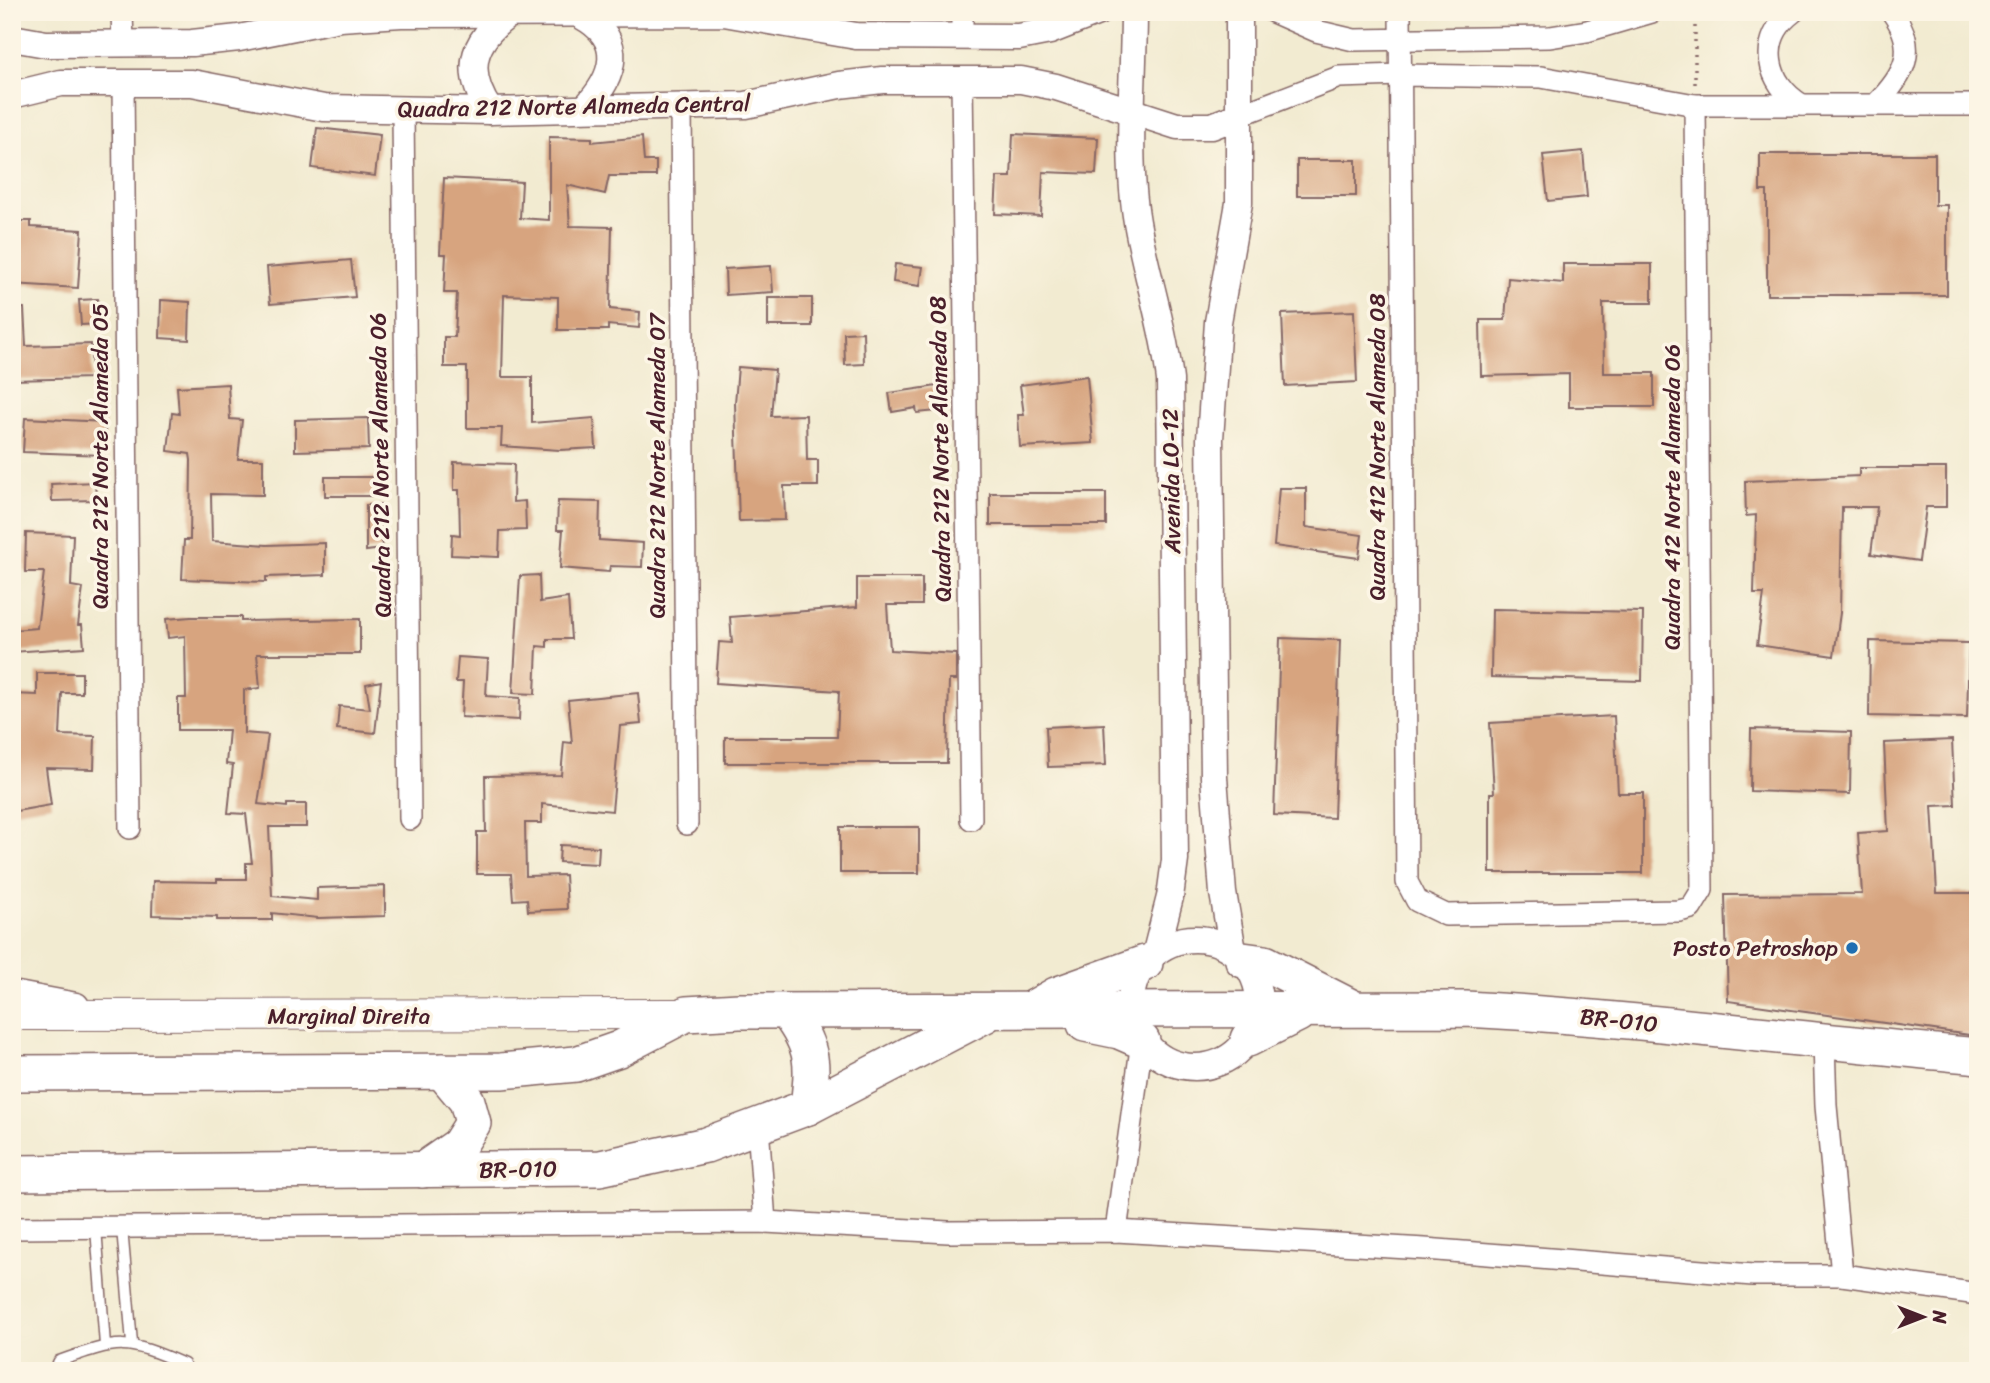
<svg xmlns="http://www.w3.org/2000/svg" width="1990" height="1383" font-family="Sriracha,sans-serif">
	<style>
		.building { fill: #d7a47f }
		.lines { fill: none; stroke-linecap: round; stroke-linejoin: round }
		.service-casing { stroke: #856665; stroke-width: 13 }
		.minor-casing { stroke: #856665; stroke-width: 24 }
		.tertiary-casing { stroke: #856665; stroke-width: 29 }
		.secondary-casing { stroke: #856665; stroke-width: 32 }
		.trunk-casing { stroke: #856665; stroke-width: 38 }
		.path { stroke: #856665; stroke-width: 3.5; stroke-dasharray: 2 5; stroke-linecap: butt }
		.service { stroke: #fff; stroke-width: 10 }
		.minor { stroke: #fff; stroke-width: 21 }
		.tertiary { stroke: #fff; stroke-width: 26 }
		.secondary { stroke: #fff; stroke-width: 30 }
		.trunk { stroke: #fff; stroke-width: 35 }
		.poi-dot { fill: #1f6fb2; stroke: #fcf5e5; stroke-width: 2.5 }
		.labels { text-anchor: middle; stroke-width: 7; stroke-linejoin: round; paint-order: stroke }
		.street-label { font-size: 23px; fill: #4a1f2b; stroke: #fcf5e5 }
		.poi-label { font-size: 23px; fill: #4a1f2b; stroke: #fcf5e5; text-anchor: end }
	</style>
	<rect width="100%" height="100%" fill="#fcf5e5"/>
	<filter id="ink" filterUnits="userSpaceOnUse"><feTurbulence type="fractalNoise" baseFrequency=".0143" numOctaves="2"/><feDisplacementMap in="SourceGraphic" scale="14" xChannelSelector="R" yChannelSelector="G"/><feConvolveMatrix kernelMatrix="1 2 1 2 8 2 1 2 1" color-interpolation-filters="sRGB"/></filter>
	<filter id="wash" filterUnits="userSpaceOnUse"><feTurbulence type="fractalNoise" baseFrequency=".00686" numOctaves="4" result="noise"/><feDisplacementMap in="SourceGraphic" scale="28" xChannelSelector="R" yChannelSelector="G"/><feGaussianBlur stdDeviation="1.57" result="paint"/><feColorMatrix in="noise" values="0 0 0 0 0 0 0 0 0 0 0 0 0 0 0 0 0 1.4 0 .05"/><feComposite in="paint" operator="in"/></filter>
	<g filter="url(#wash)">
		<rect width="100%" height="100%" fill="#f2ebd1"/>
		<g id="blocks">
			<g class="building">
				<path d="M317,128L380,135L375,176L312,168Z"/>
				<path d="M1013,134L1098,138L1096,174L1043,172L1041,216L995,214L997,177H1011Z"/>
				<path d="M549,137L592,138V142L642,137L644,161H656V176H609L605,194L567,185L570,226L612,227L610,309L640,312L639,328L608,325V330H558V297L504,295L502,377H532V423L594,418L596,448L560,450L501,446L502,428H467V367H444V337H455L457,293H444L446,254H440L444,178L522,182L520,218L549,220Z"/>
				<path d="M1583,151L1587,197L1548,201L1543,155Z"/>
				<path d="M1760,154H1935V205H1947V295H1767V191H1760Z"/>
				<rect x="1297" y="160" width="59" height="36"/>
				<path d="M12,221H31V227L82,230L78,288L12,284Z"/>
				<path d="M351,260L355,297L270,304L267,267Z"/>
				<path d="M895,264L923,267L920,286L893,282Z"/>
				<path d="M1563,264H1652V303H1603L1604,373H1654V407H1569V374L1481,376L1480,320H1505L1508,278L1563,283Z"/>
				<path d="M771,266L773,292L726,295L725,269Z"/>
				<rect x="768" y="298" width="44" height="28"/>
				<path d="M98,299L100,324L81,325L79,300Z"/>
				<path d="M161,300L190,302L189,340L160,338Z"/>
				<path d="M12,308H24L26,346L91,344L92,378L12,380Z"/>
				<path d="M1354,311L1357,382L1285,386L1282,314Z"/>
				<path d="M863,332L864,364L845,365L844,333Z"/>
				<path d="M738,367L775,370L771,416L806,415L807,460H818V486H784L785,520L739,521L735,403Z"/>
				<path d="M1087,376L1093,443L1020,447L1018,415H1024L1020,385Z"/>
				<path d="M228,384L230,419L242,420L238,459H263V495L211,494L212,541L267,545L325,543V575L266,577V582L182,579L184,540H190L191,460L190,454L168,451L172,413L179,414L177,387Z"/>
				<path d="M944,385L947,410L917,413L916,408L892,412L889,393Z"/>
				<path d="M25,418L105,422L104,455L23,452Z"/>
				<path d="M368,418L369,449L295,451V420Z"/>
				<path d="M454,462L514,464L513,502L525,501L526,530L500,531L499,557L451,555L452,534L460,535L459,490H454Z"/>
				<path d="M1859,468H1946V507H1926L1919,561L1871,554L1877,507H1842L1840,613L1834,656L1757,645L1764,594H1754L1756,515L1746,516L1745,481L1859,476Z"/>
				<rect x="325" y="477" width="51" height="19"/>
				<path d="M95,482L96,500L52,501L51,484Z"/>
				<path d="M1279,488H1306V527L1362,535L1359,558L1274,546Z"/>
				<rect x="990" y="493" width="116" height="32"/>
				<path d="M558,501L600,502L599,540L643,543L642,567L610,566L609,572L560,568L563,530H557Z"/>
				<path d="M366,505H382V549L366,551Z"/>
				<path d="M26,533L73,535L71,586L83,588L78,625H82L84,647L12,652V630L37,628L44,572H25Z"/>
				<path d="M539,575L540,602L568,598L571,639H547V647L537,646L535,694L513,693L520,576Z"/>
				<path d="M857,578H922V605H887L890,650L956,654V680H949L947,763H725V737H837L839,691L716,683L719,642L732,643L730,617L857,607Z"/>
				<path d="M1492,609L1643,612L1642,681L1491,677Z"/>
				<path d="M191,617H241V621L360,619V654H257L260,688L244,690V733L268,735L258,804L287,807V804H306V827H269L272,896L317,900V888L385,886V916L318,918L272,913V920H217V917L152,915L153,881L217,882V879H246V863H252L246,814L228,813L233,765L226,764L229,730H178V698H186L185,636L168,638L166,619Z"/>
				<path d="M1280,638L1340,640L1334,818L1274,815Z"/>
				<path d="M1870,641L1969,643L1967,718L1869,716Z"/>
				<path d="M458,657L488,659L486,696L520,698L519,720L461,717L463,682H456Z"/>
				<path d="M37,673H82V693H62L60,735L95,736L94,769L46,768L51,805L16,811L12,788V694L37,695Z"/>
				<path d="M381,681L375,733L337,729L339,706L370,709L366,684Z"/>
				<path d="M638,693L641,724L620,726L612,811L542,804V823H525L526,876L565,875L567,909L528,911L527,899L513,900L511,874H477V832H486L485,776L561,775L564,742L572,743L568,700Z"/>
				<path d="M1614,716L1618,793H1643V873H1490V793H1494L1490,723Z"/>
				<path d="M1104,724L1106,765L1048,767L1046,727Z"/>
				<path d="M1751,729L1851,732L1850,794L1750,791Z"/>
				<path d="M1952,740L1955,805L1932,806L1937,893H1977V1036L1728,1001L1725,895L1862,894L1858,833L1888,831L1884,743Z"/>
				<rect x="840" y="827" width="79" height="46"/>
				<path d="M560,845L599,847L598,864L559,862Z"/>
			</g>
		</g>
	</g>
	<g filter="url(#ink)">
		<use href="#blocks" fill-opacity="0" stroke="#856665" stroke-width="2"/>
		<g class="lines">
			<defs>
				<g id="service">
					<path d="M96,1228L105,1345"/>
					<path d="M122,1228L132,1343"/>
					<path d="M54,1371L59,1361C120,1340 124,1338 184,1364L189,1371"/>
				</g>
				<g id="minor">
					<path d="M122,12L123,43"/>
					<path d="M962,12V38"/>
					<path d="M1273,12L1316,31L1354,40L1550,37L1587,31L1652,12"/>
					<path d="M1400,12L1407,882L1417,901L1446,915L1679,911L1691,908L1702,890L1695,105"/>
					<path d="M1793,12C1757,39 1766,84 1802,105"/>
					<path d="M962,79L971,819"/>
					<path d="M123,83L130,828"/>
					<path d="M1876,104C1905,75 1919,49 1892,12"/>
					<path d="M681,108L687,824"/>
					<path d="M403,111L410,819"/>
					<path d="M1240,115L1339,77L1401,75L1541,77L1695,105H1978"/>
					<path d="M1824,1043L1826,1106L1842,1275"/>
					<path d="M758,1126L765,1222"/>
					<path d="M12,1228L765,1222L948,1232L1116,1231L1425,1249L1753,1275H1842L1978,1294"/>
					<path d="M1116,1231L1142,1041"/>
				</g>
				<g id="tertiary">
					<path d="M1134,12C1134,76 1126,160 1137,222C1146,275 1164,326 1170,380L1175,860L1170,897L1156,952"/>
					<path d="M582,16C626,40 615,77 585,108"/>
					<path d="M12,38L46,44L192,43L239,38L340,18L401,14L724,13L856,36L1019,37L1050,31L1098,12"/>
					<path d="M12,95L61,83H192L324,108L490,111L746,105L839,85L882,80H1021L1056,87L1177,126H1212L1240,115"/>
					<path d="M490,111C464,72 471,42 508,15"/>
					<circle cx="1195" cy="1003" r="64"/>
					<path d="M1233,951L1223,893L1214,777L1210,439L1218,322L1239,203V12"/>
					<path d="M12,994L76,1006"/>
				</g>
				<path id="secondary" d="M12,1015L686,1014"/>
				<g id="trunk">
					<path d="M1243,960L1265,963L1351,1007"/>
					<path d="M1035,1007L1056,995L1145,963"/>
					<path d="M788,1013C815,1049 813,1065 808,1107"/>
					<path d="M1085,1024L1119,1031L1142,1041"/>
					<path d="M1248,1039L1298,1014"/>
					<path d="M12,1073L501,1071L576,1064L619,1049L686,1014L739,1011L1466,1009C1637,1018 1807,1041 1978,1056"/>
					<path d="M423,1170L459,1145L473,1123L467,1101L442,1071"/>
					<path d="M12,1173L600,1168L706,1145L808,1107L985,1015"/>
				</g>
			</defs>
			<use href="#service" class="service-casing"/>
			<use href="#minor" class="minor-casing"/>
			<use href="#tertiary" class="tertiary-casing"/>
			<use href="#secondary" class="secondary-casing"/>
			<use href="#trunk" class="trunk-casing"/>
			<path class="path" d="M1695,12V87"/>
			<use href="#service" class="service"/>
			<use href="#minor" class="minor"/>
			<use href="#tertiary" class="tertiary"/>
			<use href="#secondary" class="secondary"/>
			<use href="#trunk" class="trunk"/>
		</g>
	</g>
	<circle class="poi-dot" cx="1852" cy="948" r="7"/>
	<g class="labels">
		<g class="street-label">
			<text transform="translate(574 106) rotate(-1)" y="8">Quadra 212 Norte Alameda Central</text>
			<text transform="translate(1377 447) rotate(-90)" y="8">Quadra 412 Norte Alameda 08</text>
			<text transform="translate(940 449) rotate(-91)" y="8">Quadra 212 Norte Alameda 08</text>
			<text transform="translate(100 456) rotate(-90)" y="8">Quadra 212 Norte Alameda 05</text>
			<text transform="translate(380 465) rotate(-91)" y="8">Quadra 212 Norte Alameda 06</text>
			<text transform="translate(657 466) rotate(-90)" y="8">Quadra 212 Norte Alameda 07</text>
			<text transform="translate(1171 481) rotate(-91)" y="8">Avenida LO-12</text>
			<text transform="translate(1672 497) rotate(-90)" y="8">Quadra 412 Norte Alameda 06</text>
			<text x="349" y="1024">Marginal Direita</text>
			<text transform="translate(1619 1020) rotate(6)" y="8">BR-010</text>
			<text transform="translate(518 1169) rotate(-1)" y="8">BR-010</text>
		</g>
		<g class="poi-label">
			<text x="1838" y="956">Posto Petroshop</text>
		</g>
	</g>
	<rect width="1990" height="1383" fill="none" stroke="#fcf5e5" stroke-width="42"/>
	<g transform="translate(1923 1317) rotate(90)" stroke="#fcf5e5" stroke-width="5" paint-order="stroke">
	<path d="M0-5L12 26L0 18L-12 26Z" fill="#4a1f2b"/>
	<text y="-10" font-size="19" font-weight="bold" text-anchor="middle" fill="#4a1f2b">N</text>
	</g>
</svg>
